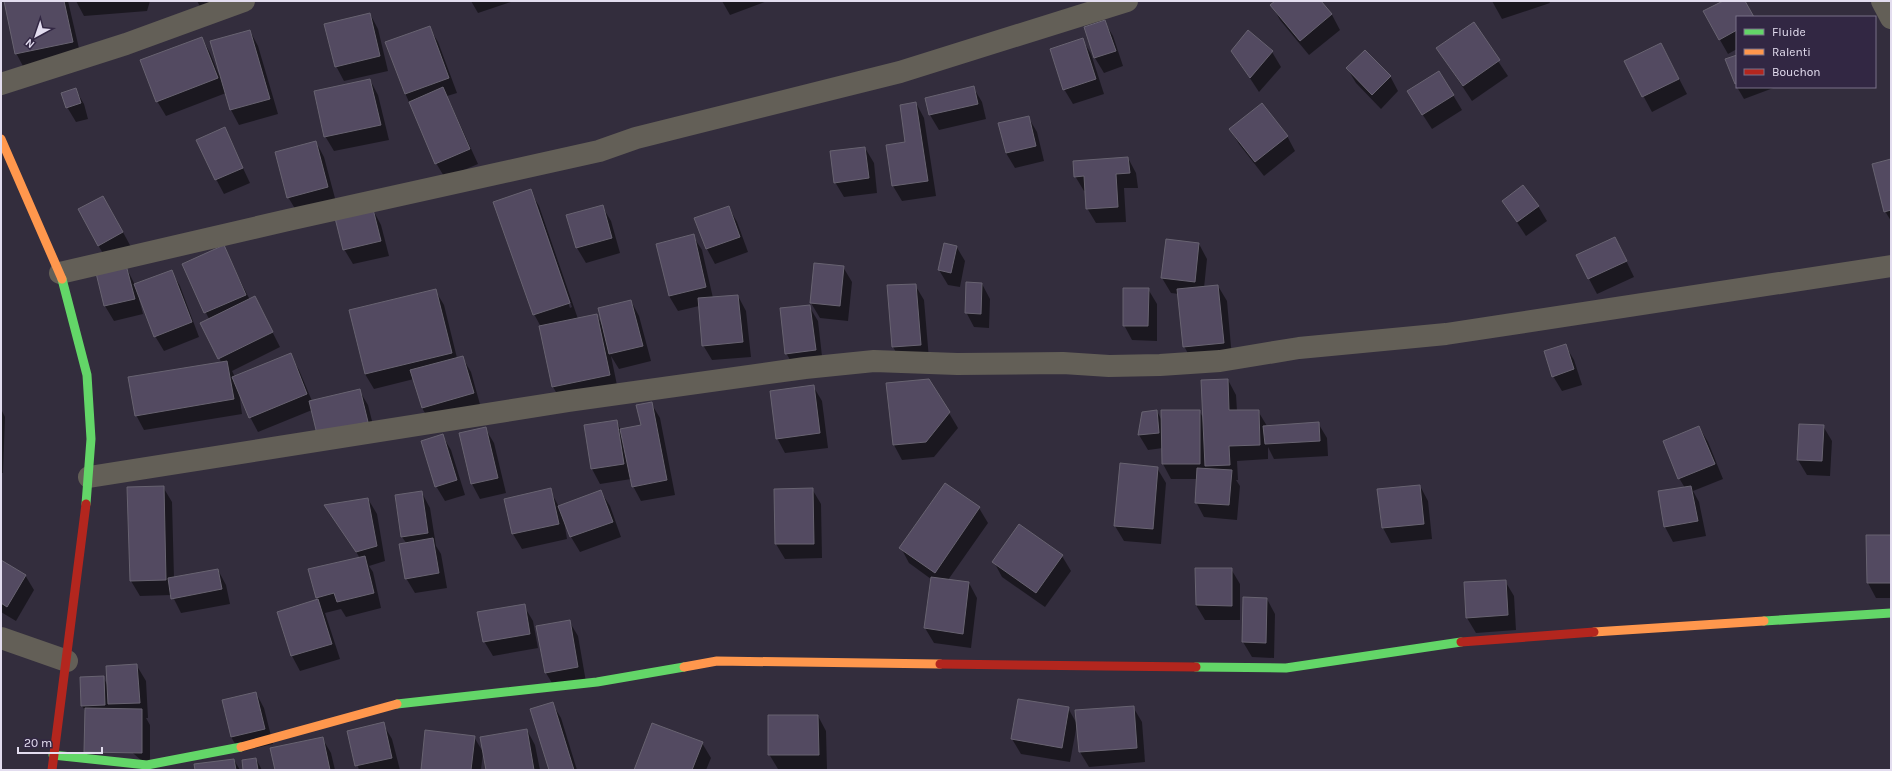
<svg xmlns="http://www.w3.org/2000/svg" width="1892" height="771" font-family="Karla,sans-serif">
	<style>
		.shadow { fill: #0007; fill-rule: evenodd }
		.building { fill: #534a61; stroke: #686371 }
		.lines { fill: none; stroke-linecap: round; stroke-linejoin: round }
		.street { stroke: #635f57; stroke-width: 22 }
		.fast { stroke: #63d668; stroke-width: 9 }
		.slow { stroke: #ff974d; stroke-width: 9 }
		.jam { stroke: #b3261e; stroke-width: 9 }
	</style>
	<rect width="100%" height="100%" fill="#332d3d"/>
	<g class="shadow">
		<path d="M5,1H68L81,57L24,68L16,53Z"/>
		<path d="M76,1H150L147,11L84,16Z"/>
		<path d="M197,1H220L206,17Z"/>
		<path d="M471,1H514L478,13Z"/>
		<path d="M722,1H767L730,15Z"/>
		<path d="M1276,1H1320L1332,15L1340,30L1309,55L1280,20L1272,5Z"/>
		<path d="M1492,1H1549L1550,3L1502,19Z"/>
		<path d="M1725,1H1744L1753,17H1737V49L1728,54L1704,12Z"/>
		<path d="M370,14L378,29L388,71L344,81L336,66Z"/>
		<path d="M1104,21L1113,36L1123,66L1104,73L1095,58L1085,28Z"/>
		<path d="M1473,24L1508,76L1472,101L1437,48Z"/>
		<path d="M429,27L438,42L457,93L447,96L478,164L445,178L436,163L405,93Z"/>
		<path d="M250,31L258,46L278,114L239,125L231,110L226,93L166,116L157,101L202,38L210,53L219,75Z"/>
		<path d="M1082,39L1091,54L1104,94L1073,104L1064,89Z"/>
		<path d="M1661,44L1687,94L1652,112L1625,62Z"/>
		<path d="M1232,51L1272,52L1281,67L1259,92Z"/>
		<path d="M1347,68L1390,76L1398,91L1381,109L1356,83Z"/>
		<path d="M370,80L378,95L389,140L334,151L325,136Z"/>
		<path d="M973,87L982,102L986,119L939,130L930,115L926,98Z"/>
		<path d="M1737,87H1776L1744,99Z"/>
		<path d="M75,89L84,104L88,119L76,122L67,107Z"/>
		<path d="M1453,95L1462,110L1432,129L1417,106Z"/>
		<path d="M916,103L924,118L936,196L902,201L893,186L887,145L907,142Z"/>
		<path d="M1028,117L1037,132L1044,161L1015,168L1006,153Z"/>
		<path d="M224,128L250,183L224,194L216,179Z"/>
		<path d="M1230,129L1287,136L1295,151L1264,176L1239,144Z"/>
		<path d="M316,142L324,157L336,202L297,212L288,197Z"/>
		<path d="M865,148L874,163L877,193L844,197L835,182Z"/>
		<path d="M1128,158L1136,173L1138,188H1124L1126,222L1096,223L1087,208L1086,191H1084L1075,176Z"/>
		<path d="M1891,160V221L1885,211Z"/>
		<path d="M530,191L539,206L578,319L597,315L602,325L631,301L639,316L651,361L619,369L611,356L618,390L562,402L553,387L541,327L534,314ZM535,205H537L572,307L570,308Z"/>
		<path d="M1503,201L1538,206L1547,221L1526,236Z"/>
		<path d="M602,206L611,221L620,253L586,263L577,248Z"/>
		<path d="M729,208L737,222L748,252L715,264L707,249L696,219Z"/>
		<path d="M373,210L381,225L389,256L353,264L344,249Z"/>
		<path d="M112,212L131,247L107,260L98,245Z"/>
		<path d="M693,236L702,250L713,298L738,296L746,311L751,357L712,360L703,345L699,306L678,311L669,296Z"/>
		<path d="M1615,238L1634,277L1597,294L1577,256Z"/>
		<path d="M1199,244L1207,259L1204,288L1218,286L1227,301L1232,358L1192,361L1184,346L1179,294L1171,293L1162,278Z"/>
		<path d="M956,246L965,261L960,287L948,285L939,270Z"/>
		<path d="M223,247L250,300L255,298L280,347L232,371L235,377L290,355L299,370L312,401L359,390L368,405L376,437L312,410L258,432L250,417L239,392L242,414L144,430L136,415L221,363L209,319L183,265Z"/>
		<path d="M815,264L843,267L852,282L848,321L820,318L811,303Z"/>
		<path d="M126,267L135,285L171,271L180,286L199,337L164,351L155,336L140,298L139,299L143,314L114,321L105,306L97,274Z"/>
		<path d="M982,284L990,299L989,328L974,327L966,312Z"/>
		<path d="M915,285L924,300L929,359L902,362L893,347Z"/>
		<path d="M1148,289L1157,304V341L1132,340L1124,325Z"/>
		<path d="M435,290L444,305L457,358L462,357L471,372L481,408L431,423L422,408L414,379L374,389L365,374L350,310Z"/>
		<path d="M809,306L818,321L823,365L795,368L786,353Z"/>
		<path d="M1565,345L1574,360L1582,385L1562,391L1553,376Z"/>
		<path d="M1228,380L1236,395L1237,411H1258L1267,426L1318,423L1327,438L1328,456L1274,459L1268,447V459L1237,461L1238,480H1236L1240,486L1237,520L1204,517L1196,502L1197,479H1171L1163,464V448L1148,450L1139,435L1157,411L1162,421L1199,411L1204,419Z"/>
		<path d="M887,384L949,413L958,428L934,457L902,460L894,445Z"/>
		<path d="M813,386L822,401L828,448L785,453L777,438Z"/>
		<path d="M651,403L660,418L675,495L641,501L633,486L631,479L600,484L592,469L616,421L621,430L642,426Z"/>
		<path d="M1,409L5,417L3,473H1Z"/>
		<path d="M1823,426L1832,441L1830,476L1807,475L1798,460Z"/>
		<path d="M1699,427L1708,442L1723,479L1693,491L1699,502L1706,536L1673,542L1665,527L1659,492L1685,488L1679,478Z"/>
		<path d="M485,428L494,443L506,493L480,499L472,484Z"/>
		<path d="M442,435L451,450L465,495L445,501L436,486Z"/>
		<path d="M1157,468L1166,483L1161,544L1124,541L1115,526Z"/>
		<path d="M1420,486L1428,501L1432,539L1391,543L1383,528Z"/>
		<path d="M163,487L172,502L174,578L218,570L226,585L230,604L181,613L172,595L140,596L131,581Z"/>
		<path d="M812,489L821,504L822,558L785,559L776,544Z"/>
		<path d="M550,490L559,507L601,492L610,506L621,537L580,552L571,537L563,514L567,539L522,549L513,534L505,500Z"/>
		<path d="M422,493L430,508L436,546L441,554L447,588L415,593L406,578L407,544L402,537Z"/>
		<path d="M368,499L377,514L385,561L369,566L373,572L381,608L346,617L341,609L325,613L340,659L300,671L292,656L318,600L317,598L360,558L326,506Z"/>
		<path d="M979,508L988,523L948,580L969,583L977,598L971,648L934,643L925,628L931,579L909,563L901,548Z"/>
		<path d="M1891,536V598H1876L1868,583Z"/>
		<path d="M1062,556L1071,571L1045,607L1002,577L994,562Z"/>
		<path d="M1,561L25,575L34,590L16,621L1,612Z"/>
		<path d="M1196,569H1231L1240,584V620H1205L1196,605Z"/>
		<path d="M1505,581L1514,596L1516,630L1476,633L1467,618Z"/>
		<path d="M1267,599L1275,614L1274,658L1252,657L1243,642Z"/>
		<path d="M524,606L533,621L538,648L493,656L484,641Z"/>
		<path d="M569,621L578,636L586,682L555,688L546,673Z"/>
		<path d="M137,666L146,681L148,718H146L150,725V768L86,712L82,706L103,677L108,686Z"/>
		<path d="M256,693L264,708L273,744L240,752L231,737Z"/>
		<path d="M552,703L561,718L577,770H550Z"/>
		<path d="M1133,707L1142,722L1145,762L1089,767L1080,752Z"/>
		<path d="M1068,708L1077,724L1070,762L1021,754L1012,739Z"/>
		<path d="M818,716L826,731L827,769H778L769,754Z"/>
		<path d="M383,724L392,739L400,770H359L348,732Z"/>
		<path d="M527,730L535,745L540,770H487Z"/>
		<path d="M474,737L483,752L481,770H422Z"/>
		<path d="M322,738L331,753L335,770H276Z"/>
		<path d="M702,743L711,758L706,770H635Z"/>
		<path d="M256,759L262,770H244Z"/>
		<path d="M234,760L240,770H196Z"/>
	</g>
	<g class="building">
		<path d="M4,1H64L73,42L15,54Z"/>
		<path d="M1275,1H1321L1332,14L1300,41L1270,5Z"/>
		<path d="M1723,1H1745L1754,17H1737V30L1719,40L1703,11Z"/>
		<path d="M370,13L380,56L335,67L324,24Z"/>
		<path d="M1105,20L1116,51L1094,58L1084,27Z"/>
		<path d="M1474,22L1500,60L1463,86L1436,48Z"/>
		<path d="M430,26L449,78L405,94L385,42Z"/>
		<path d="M250,30L270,99L230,110L210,41Z"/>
		<path d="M1248,30L1273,51L1250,78L1231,51Z"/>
		<path d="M202,37L218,78L156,102L140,60Z"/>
		<path d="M1083,38L1096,79L1063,90L1050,49Z"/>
		<path d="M1661,43L1679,79L1642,97L1624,61Z"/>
		<path d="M1365,50L1391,76L1372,95L1346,68Z"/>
		<path d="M1737,55V83L1735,84L1725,59Z"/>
		<path d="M1439,71L1454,95L1422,115L1407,91Z"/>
		<path d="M370,79L381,125L324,137L314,91Z"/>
		<path d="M974,86L978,104L929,115L925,98Z"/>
		<path d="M443,87L470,149L435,164L409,102Z"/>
		<path d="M76,88L81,103L66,108L61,93Z"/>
		<path d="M916,102L928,181L892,186L886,145L905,142L900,105Z"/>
		<path d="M1262,103L1288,136L1255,162L1229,129Z"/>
		<path d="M1029,116L1036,146L1006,153L998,123Z"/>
		<path d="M225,127L243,168L215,180L196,140Z"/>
		<path d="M316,141L328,187L287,198L275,152Z"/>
		<path d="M865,147L869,178L834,183L830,151Z"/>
		<path d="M1128,157L1130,173L1116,174L1118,207L1086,209L1084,176L1074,177L1073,161Z"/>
		<path d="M1891,159V210L1884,212L1872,164Z"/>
		<path d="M1523,185L1539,206L1517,222L1502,201Z"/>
		<path d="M531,189L570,303L533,315L493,202Z"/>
		<path d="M103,196L123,232L98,246L78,209Z"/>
		<path d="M603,205L612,238L576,248L566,215Z"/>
		<path d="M729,206L740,237L706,249L694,218Z"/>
		<path d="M373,209L381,241L343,250L335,218Z"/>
		<path d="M694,234L706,287L669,296L656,244Z"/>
		<path d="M1615,237L1627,261L1588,279L1576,255Z"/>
		<path d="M1166,239L1199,243L1195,282L1161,278Z"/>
		<path d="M944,243L957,246L951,273L938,270Z"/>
		<path d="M224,245L246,295L204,313L182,264Z"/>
		<path d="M814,263L844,266L840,306L810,303Z"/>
		<path d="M126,265L135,299L104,306L96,273Z"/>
		<path d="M172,270L192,322L154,337L134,284Z"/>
		<path d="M966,282L982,283L981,314L965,313Z"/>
		<path d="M916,284L921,345L892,347L887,285Z"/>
		<path d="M1218,285L1224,343L1183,347L1177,289Z"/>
		<path d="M1123,288H1149L1148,326H1123Z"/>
		<path d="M436,289L452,353L365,374L349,310Z"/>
		<path d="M738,295L743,342L702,346L698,298Z"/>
		<path d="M255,296L273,332L218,359L200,323Z"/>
		<path d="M631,300L643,346L609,354L598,308Z"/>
		<path d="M810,305L816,350L785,354L780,308Z"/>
		<path d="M597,314L610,375L552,387L539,326Z"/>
		<path d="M1566,344L1574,369L1552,377L1544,351Z"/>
		<path d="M291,353L307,394L249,418L232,377Z"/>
		<path d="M463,356L474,393L422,408L410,370Z"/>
		<path d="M227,361L234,399L135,416L128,377Z"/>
		<path d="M929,379L950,412L926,442L893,445L886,383Z"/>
		<path d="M1228,379L1229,410H1259L1260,445L1229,446L1230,465L1205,466L1201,380Z"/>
		<path d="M814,385L820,433L776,439L770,391Z"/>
		<path d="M360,389L368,422L317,434L309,401Z"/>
		<path d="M652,402L667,480L632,487L620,429L641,425L636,405Z"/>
		<path d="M1157,410L1159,433L1138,435L1142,412Z"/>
		<path d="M1161,410H1200V464H1162Z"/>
		<path d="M617,420L624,464L591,469L584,425Z"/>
		<path d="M1319,422L1320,441L1265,444L1263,426Z"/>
		<path d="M1799,424L1824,425L1822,461L1797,460Z"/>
		<path d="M1699,426L1715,464L1678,479L1663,441Z"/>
		<path d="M486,427L498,478L471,484L459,433Z"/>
		<path d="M443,434L457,480L435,487L421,441Z"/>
		<path d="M1120,463L1158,467L1153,529L1114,526Z"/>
		<path d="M1197,468L1232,470L1229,505L1195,503Z"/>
		<path d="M945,483L980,507L935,573L899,548Z"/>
		<path d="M1420,485L1424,524L1382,528L1377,489Z"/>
		<path d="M164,486L166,580L130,581L127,487Z"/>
		<path d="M1691,486L1698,521L1664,527L1658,491Z"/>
		<path d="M551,488L559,524L512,534L504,499Z"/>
		<path d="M813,488L814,544H775L774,489Z"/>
		<path d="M601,490L613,522L570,537L558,506Z"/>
		<path d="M422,491L428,533L401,537L395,495Z"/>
		<path d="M368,498L377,546L356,552L324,505Z"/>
		<path d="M1019,524L1063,555L1036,593L992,562Z"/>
		<path d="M1866,535H1891V583H1867Z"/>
		<path d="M433,538L439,573L405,579L399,544Z"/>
		<path d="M365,556L374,593L337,602L334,593L316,598L308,569Z"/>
		<path d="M1,560L26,575L7,607L1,603Z"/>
		<path d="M1195,568H1232V606L1196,605Z"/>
		<path d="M218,569L222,589L171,599L168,578Z"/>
		<path d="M931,577L969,582L963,634L924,628Z"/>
		<path d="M1506,580L1508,615L1466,618L1464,582Z"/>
		<path d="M1243,597L1267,598L1266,643L1242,642Z"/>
		<path d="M318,599L332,644L291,656L277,612Z"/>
		<path d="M525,604L530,634L483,642L477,612Z"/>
		<path d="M570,620L578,667L545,673L536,626Z"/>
		<path d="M137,664L140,703L108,704L106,666Z"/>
		<path d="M104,676L105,705L81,706L80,677Z"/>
		<path d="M256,692L265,729L231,737L222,700Z"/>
		<path d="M1018,699L1069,707L1062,748L1011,739Z"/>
		<path d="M553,702L574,770H549L530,709Z"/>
		<path d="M1134,706L1137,748L1079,752L1075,710Z"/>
		<path d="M85,708L142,709V753L84,752Z"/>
		<path d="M768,715H818L819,755H768Z"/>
		<path d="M384,722L392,758L355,766L347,731Z"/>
		<path d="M652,723L703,742L692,770H634Z"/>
		<path d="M527,729L534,770H486L480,737Z"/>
		<path d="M425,730L475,736L471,770H421Z"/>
		<path d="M323,737L330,770H275L270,748Z"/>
		<path d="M256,758L258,770H243L242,760Z"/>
		<path d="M234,759L236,770H195L194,764Z"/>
	</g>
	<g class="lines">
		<g class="street">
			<path d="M1882,1L1891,18"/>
			<path d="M1,84L126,44L244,1"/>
			<path d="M60,273L288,220L599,151L636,138L900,72L1127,1"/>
			<path d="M89,477L569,401L805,368L874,361L957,364L1063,363L1109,366L1160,365L1220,361L1299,348L1446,334L1891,266"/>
			<path d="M1,638L67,661"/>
		</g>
		<g class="fast">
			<path d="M62,279L87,375L91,439L86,504"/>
			<path d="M1764,621L1891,613"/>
			<path d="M1196,667L1286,668L1461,642"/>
			<path d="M397,704L597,682L684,667"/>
			<path d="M53,755L147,765L241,747"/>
		</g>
		<g class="slow">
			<path d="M1,139L62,279"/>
			<path d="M1594,632L1764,621"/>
			<path d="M684,667L717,661L940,664"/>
			<path d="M241,747L397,704"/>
		</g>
		<g class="jam">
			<path d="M1461,642L1594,632"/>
			<path d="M940,664L1196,667"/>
			<path d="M52,770L86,504"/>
		</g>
	</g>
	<rect width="1892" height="771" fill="none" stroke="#e3ddef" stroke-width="4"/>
	<rect x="1736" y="16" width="140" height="72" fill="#322743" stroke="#797088"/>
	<rect x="1744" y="29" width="20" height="6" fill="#63d668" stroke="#797088"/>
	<text x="1772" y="36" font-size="12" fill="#e3ddef">Fluide</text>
	<rect x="1744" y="49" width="20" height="6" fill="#ff974d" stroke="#797088"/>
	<text x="1772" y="56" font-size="12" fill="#e3ddef">Ralenti</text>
	<rect x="1744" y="69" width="20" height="6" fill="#b3261e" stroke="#797088"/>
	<text x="1772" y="76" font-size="12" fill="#e3ddef">Bouchon</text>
	<g transform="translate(36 36) rotate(220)" stroke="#322743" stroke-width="3" paint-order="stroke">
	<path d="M0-3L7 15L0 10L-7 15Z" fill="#e3ddef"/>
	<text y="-6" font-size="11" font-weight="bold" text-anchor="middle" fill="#e3ddef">N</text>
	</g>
	<path d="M18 747v6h84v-6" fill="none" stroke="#e3ddef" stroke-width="2"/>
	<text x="24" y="747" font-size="12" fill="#e3ddef" stroke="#322743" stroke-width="3" paint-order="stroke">20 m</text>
</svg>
